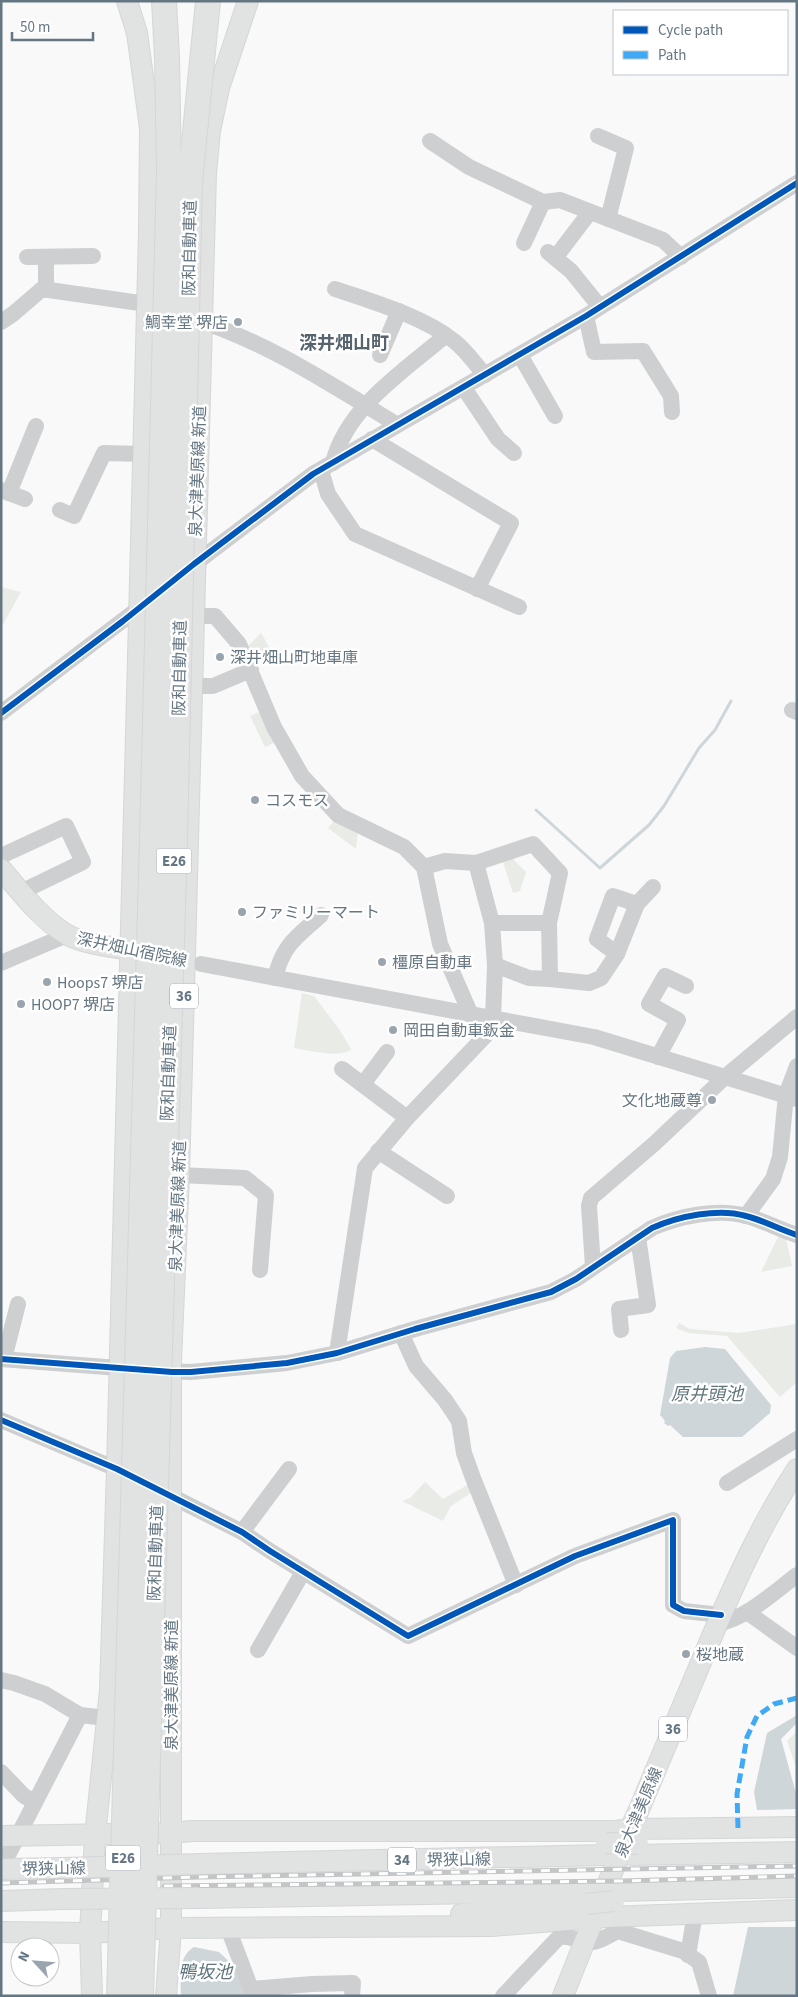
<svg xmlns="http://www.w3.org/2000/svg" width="798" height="1997" font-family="'Source Sans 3','Noto Sans JP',sans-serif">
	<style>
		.green { fill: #e8ebe6 }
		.water { fill: #ced6d9 }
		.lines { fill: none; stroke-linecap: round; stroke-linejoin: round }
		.stream { stroke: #ced6d9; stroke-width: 3 }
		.major-casing { stroke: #d5d6d7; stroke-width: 22 }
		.minor { stroke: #cecfd0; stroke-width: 16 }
		.major { stroke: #e1e2e2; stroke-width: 20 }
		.rail-casing { stroke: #c3c5c6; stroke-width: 5 }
		.rail { stroke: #fff; stroke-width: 3; stroke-dasharray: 9; stroke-linecap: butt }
		.major-bridge-casing { stroke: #d5d6d7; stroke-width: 22; stroke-linecap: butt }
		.highway-bridge-casing { stroke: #d5d6d6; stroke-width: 26; stroke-linecap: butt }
		.major-bridge { stroke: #e1e2e2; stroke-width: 20 }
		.highway-bridge { stroke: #e1e2e2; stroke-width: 24 }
		.quiet { stroke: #3fa9f5; stroke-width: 5; stroke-dasharray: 10 5; stroke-linecap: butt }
		.cycleway-casing { stroke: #fff; stroke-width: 9 }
		.cycleway { stroke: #0057b8; stroke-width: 6 }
		.poi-dot { fill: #99a4ac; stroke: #fff; stroke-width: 2 }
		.labels { text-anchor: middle; stroke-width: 5; stroke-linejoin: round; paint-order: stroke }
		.shield { fill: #fff; stroke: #939fa8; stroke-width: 1 }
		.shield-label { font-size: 15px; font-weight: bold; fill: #657683 }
		.street-label { font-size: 16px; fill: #657683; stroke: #fff }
		.poi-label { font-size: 16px; fill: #657683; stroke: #fff; text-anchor: start }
		.neighbourhood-label { font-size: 18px; font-weight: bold; fill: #57646e; stroke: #fff }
		.water-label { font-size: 18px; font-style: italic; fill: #60757c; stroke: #fff }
	</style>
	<rect width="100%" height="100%" fill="#f9f9f9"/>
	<g class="green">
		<path d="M1,587L21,592L1,628Z"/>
		<path d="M261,633L272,652L253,663L246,648Z"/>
		<path d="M261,711L276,742L265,747L250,716Z"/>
		<path d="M334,821L358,833L356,849L328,828Z"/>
		<path d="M510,856L526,872L520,891L513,893L502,859Z"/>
		<path d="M302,993L314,996L339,1029L351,1049C343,1059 307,1050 294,1048Z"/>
		<path d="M778,1237L786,1238L792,1266L761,1272Z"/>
		<path d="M679,1323L690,1329L739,1333L797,1324V1382L780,1397L727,1336L689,1333L676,1328Z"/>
		<path d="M425,1482L443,1499L469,1484L472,1492L451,1506L443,1521L402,1501L410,1498Z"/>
		<path d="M797,1731V1770L787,1741Z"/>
	</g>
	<g class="water">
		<path d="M705,1347L725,1349L771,1405L770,1413L742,1437H683L670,1425L668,1426L664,1423L665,1421L660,1415L670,1358L676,1351Z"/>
		<path d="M797,1715V1723L781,1739L797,1797V1809L757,1810L754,1792L767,1733Z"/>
		<path d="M748,1927H797V1996H733Z"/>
		<path d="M194,1947L219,1952L239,1971L251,1996H181C181,1979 177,1957 194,1947Z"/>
	</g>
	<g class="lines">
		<path class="stream" d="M536,810L600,868L649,825L664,806L699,748L715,730L731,701"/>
		<defs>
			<g id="major">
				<path d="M1,869C21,892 40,918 66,934C83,945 123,948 144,952"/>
				<path d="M1,1836L171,1833L192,1831H615L630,1829L797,1827"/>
				<path d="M632,1855L797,1852"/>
				<path d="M200,1864L605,1855"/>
				<path d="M1,1869L64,1868"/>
				<path d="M619,1891L797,1887"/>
				<path d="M199,1898L592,1891"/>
				<path d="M1,1901L63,1899"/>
				<path d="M461,1914L586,1904"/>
				<path d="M1,1932L90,1933L171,1928L492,1926L605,1917L797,1910"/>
				<path d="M92,1996L90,1933L95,1836L110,1690L117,1469L149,232L150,128L137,33L127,1"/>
				<path d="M166,1996L171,1928V1362L179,1175L206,173L210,131L219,88L248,1"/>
				<path d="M563,1996L625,1840L638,1812C660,1760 682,1707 704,1655C731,1591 759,1527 797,1469"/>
			</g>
		</defs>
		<use href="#major" class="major-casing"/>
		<g class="minor">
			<path d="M598,136L626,148L608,219"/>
			<path d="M430,141L469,167L543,202L560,200L663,240L681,257"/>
			<path d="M524,243L543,202"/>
			<path d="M548,252L571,271L600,307"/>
			<path d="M27,257L93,256"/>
			<path d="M46,258V290"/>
			<path d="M555,258L590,212"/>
			<path d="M335,289C373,302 422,316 454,341C466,350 475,364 485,375"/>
			<path d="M586,316L594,352L643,351L671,396L672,412"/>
			<path d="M191,318C266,341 330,384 396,424"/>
			<path d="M1,322L13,314L42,289L147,304L158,308"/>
			<path d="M380,355L399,311"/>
			<path d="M520,355L555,416"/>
			<path d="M464,388L498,439L514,453"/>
			<path d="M372,439L511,523L477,589"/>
			<path d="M333,463C346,408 404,371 445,336"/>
			<path d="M321,470L328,494L355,534L519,607"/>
			<path d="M1,490L25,499"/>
			<path d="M9,493L36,426"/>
			<path d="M60,510L74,516L104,453L143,454"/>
			<path d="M189,568L313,474L586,316L797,183"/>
			<path d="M194,616H215L239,644L274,727L302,776L338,815L404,847L424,867L440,944L471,1015"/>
			<path d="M192,686H213L251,670"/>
			<path d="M792,710L797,712"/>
			<path d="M1,713L147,602"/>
			<path d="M1,856L66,826L83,862L21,892"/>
			<path d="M424,867L445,861L476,863"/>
			<path d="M617,954L597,939L613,896L637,904"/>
			<path d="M1,963L67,935"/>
			<path d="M201,964L594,1037L797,1099"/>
			<path d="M495,965L529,978L550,979L549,923"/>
			<path d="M275,978C283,944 296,938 321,915"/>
			<path d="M550,979L589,983L601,978L617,954L637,904L653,887"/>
			<path d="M658,1057L678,1020L649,1004L665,976L686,986"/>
			<path d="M342,1069L407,1118"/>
			<path d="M363,1084L387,1052"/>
			<path d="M378,1151L447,1196"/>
			<path d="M179,1175L245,1178L266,1195L260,1270"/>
			<path d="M746,1216L773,1179L780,1157L786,1095L797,1066"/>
			<path d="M593,1267L589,1206L591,1198L654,1144L725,1077L797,1017"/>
			<path d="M621,1330L619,1309L648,1305L638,1237"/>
			<path d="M401,1333L416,1366L445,1400L459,1421L464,1453L473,1478L516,1585"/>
			<path d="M337,1353L365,1168L407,1118L487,1034L493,1019L495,965L492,923L476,863L533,844L560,873L549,923H492"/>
			<path d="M1,1359L132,1369"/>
			<path d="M4,1359L18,1304"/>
			<path d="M159,1371L191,1372L287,1363L337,1353L415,1329L551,1292L576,1279L652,1228C679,1216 718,1208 746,1216C763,1220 780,1230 797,1235"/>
			<path d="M1,1420L126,1473"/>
			<path d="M727,1483L797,1439"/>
			<path d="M161,1491L242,1532L270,1551L408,1636L575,1556L673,1520V1605L684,1611L721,1615"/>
			<path d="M242,1532L289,1469"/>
			<path d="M747,1612L797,1648"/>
			<path d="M717,1624C747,1618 773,1593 797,1575"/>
			<path d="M258,1650L303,1572"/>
			<path d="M1,1680L14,1683L45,1694L80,1715L107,1718"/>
			<path d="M1,1772L24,1796L35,1802"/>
			<path d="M9,1853L80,1715"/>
			<path d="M228,1928L251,1989L312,1984L353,1983L352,1996"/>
			<path d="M688,1955L695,1913"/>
			<path d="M503,1996L559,1937C570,1935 577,1941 587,1942C597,1944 609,1935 618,1931L683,1951L699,1962L709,1996"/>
		</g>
		<use href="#major" class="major"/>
		<defs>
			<g id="rail">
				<path d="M1,1883L199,1877L797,1866"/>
				<path d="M164,1886L622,1881L797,1876"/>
			</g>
		</defs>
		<use href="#rail" class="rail-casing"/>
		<use href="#rail" class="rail"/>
		<defs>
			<g id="major-bridge">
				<path d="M606,1843L638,1844"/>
				<path d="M64,1868L200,1864"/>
				<path d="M63,1899L199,1898"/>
				<path d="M586,1904L614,1901"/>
			</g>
			<g id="highway-bridge">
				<path d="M119,1996L152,840L169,171L167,57L164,1"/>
				<path d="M141,1996L175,840L190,182L208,1"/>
			</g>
		</defs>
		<use href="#major-bridge" class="major-bridge-casing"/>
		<use href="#highway-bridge" class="highway-bridge-casing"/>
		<use href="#major-bridge" class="major-bridge"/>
		<use href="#highway-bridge" class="highway-bridge"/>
		<path class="quiet" d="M738,1828L737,1794L747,1737L757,1716L774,1704L797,1698"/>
		<defs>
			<g id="cycleway">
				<path d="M1,713L123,621L194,564L313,474L586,316L797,183"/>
				<path d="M1,1359L172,1372H191L287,1363L337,1353L415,1329L551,1292L576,1279L652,1228C679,1216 718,1208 746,1216C763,1220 780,1230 797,1235"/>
				<path d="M1,1420L117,1469L242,1532L270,1551L408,1636L575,1556L673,1520V1605L684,1611L721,1615"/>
			</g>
		</defs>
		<use href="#cycleway" class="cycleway-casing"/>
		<use href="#cycleway" class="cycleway"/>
	</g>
	<g class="poi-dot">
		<circle cx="238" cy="322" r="5"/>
		<circle cx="220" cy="657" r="5"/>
		<circle cx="255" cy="800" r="5"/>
		<circle cx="242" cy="912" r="5"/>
		<circle cx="382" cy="962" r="5"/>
		<circle cx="47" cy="982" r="5"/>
		<circle cx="21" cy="1004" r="5"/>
		<circle cx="393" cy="1030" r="5"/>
		<circle cx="712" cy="1100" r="5"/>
		<circle cx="686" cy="1654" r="5"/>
	</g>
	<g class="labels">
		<g class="shield">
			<rect x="156.5" y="848.5" width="35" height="25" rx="4"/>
			<rect x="170" y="983.5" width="28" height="25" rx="4"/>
			<rect x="659" y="1716.5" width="28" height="25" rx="4"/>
			<rect x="105.5" y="1845.5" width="35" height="25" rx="4"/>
			<rect x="388" y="1847.5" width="28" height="25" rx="4"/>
		</g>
		<g class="shield-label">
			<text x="174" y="866">E26</text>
			<text x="184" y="1001">36</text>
			<text x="673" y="1734">36</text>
			<text x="123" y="1863">E26</text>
			<text x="402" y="1865">34</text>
		</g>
		<g class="street-label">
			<text transform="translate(189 248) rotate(-89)" y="6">阪和自動車道</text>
			<text transform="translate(197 471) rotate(-88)" y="6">泉大津美原線 新道</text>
			<text transform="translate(179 668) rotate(-89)" y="6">阪和自動車道</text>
			<text transform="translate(132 949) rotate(12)" y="6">深井畑山宿院線</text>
			<text transform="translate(168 1073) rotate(-88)" y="6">阪和自動車道</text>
			<text transform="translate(177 1206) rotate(-88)" y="6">泉大津美原線 新道</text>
			<text transform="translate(155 1553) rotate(-88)" y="6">阪和自動車道</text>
			<text transform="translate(171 1685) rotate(-90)" y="6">泉大津美原線 新道</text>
			<text transform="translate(638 1812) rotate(-67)" y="6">泉大津美原線</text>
			<text transform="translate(459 1859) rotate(-1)" y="6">堺狭山線</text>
			<text transform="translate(54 1868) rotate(-1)" y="6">堺狭山線</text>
		</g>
		<g class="poi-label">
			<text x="228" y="328" text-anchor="end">鯛幸堂 堺店</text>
			<text x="230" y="663">深井畑山町地車庫</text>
			<text x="265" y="806">コスモス</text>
			<text x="252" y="918">ファミリーマート</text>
			<text x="392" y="968">橿原自動車</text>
			<text x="57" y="988">Hoops7 堺店</text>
			<text x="31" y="1010">HOOP7 堺店</text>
			<text x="403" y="1036">岡田自動車鈑金</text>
			<text x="702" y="1106" text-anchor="end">文化地蔵尊</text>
			<text x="696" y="1660">桜地蔵</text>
		</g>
		<g class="neighbourhood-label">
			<text x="344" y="349">深井畑山町</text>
		</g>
		<g class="water-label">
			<text x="707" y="1400">原井頭池</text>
			<text x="205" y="1978">鴨坂池</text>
		</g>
	</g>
	<rect width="798" height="1997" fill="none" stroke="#657683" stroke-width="5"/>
	<rect x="613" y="10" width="175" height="65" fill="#ffffff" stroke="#c1c8cd"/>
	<rect x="623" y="26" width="25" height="8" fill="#0057b8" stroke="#c1c8cd"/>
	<text x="658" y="35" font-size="15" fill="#657683">Cycle path</text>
	<rect x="623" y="51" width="25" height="8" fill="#3fa9f5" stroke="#c1c8cd"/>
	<text x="658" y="60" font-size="15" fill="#657683">Path</text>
	<g transform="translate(35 1962) rotate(296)"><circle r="24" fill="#ffffff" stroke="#c1c8cd"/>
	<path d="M0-4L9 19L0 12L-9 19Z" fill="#99a4ac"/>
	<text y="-8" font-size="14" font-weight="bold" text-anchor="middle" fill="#657683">N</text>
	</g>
	<path d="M12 32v8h81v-8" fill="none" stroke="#657683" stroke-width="2.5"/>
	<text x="20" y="32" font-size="15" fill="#657683" stroke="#ffffff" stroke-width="4" paint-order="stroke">50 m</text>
</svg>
